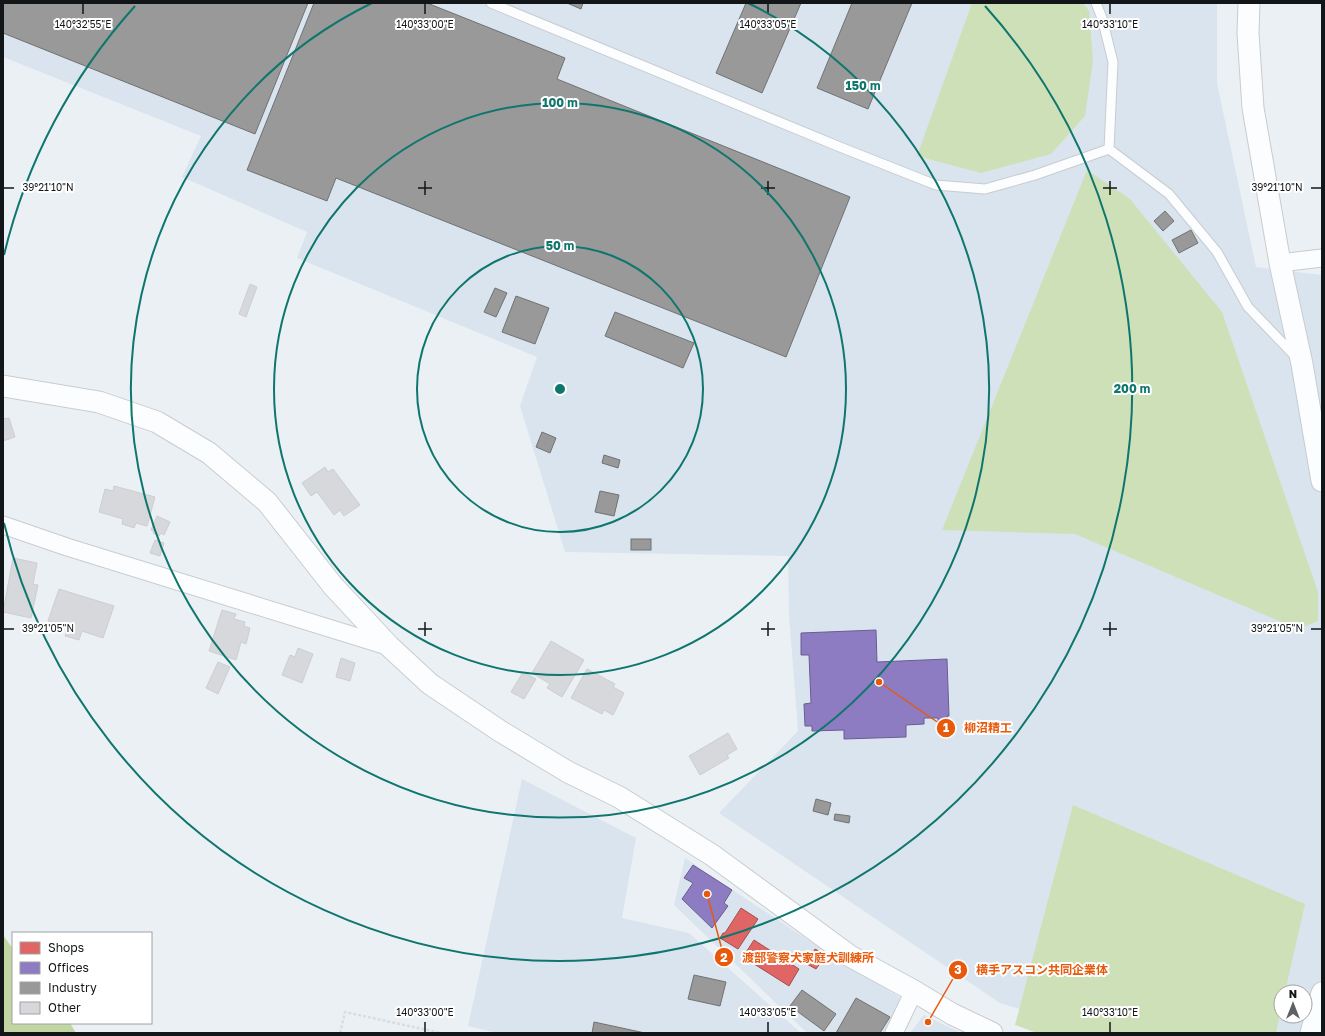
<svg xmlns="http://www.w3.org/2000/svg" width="1325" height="1036" font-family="'Golos Text','Noto Sans JP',sans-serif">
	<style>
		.built { fill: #dae4ee; fill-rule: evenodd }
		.green { fill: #cee0b7 }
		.forest { fill: #c2d6a4 }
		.shops { fill: #e06666; stroke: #a24e4f }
		.offices { fill: #8e7cc3; stroke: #695d90 }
		.industry { fill: #999; stroke: #707272 }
		.building { fill: #d7d8db; stroke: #cdced1 }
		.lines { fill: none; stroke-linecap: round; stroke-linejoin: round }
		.service-casing { stroke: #c8cccf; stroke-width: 11 }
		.minor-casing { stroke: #c8cccf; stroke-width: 19 }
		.tertiary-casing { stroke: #c8cccf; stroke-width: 23 }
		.path { stroke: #dadcdd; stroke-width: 2.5; stroke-dasharray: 3 2; stroke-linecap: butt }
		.service { stroke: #fcfdfe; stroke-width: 9 }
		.minor { stroke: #fcfdfe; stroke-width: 17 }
		.tertiary { stroke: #fcfdfe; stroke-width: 21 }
		.ticks { fill: none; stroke: #121618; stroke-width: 1.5 }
		.ring { fill: none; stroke: #0f766e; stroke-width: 2 }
		.ticks-label { font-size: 10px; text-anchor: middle; fill: #121618; stroke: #fff; stroke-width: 4; stroke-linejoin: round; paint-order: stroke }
		.centre { fill: #0f766e; stroke: #fff; stroke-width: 2 }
		.ring-label { font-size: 12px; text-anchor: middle; font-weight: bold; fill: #0f766e; stroke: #fff; stroke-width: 4; stroke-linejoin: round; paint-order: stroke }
		.leader { fill: none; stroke: #e8590c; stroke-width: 1.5 }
		.callout-dot { fill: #e8590c; stroke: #fff; stroke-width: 1.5 }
		.mark-label { font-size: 12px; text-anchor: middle; font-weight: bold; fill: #fff }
		.callout-label { font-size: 12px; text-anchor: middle; font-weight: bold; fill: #e8590c; stroke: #fff; stroke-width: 4; stroke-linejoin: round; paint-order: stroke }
	</style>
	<rect width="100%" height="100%" fill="#ebf0f5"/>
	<g class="built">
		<path d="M3,3H1217V83L1256,267L1322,275V1033H1098L1000,1003L719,813L798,731L789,614L788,556L565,552L520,406L537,357L297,258L307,232L182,177L201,136L3,57ZM1281,992H1305V1016H1281Z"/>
		<path d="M522,779L636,838L622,918L689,933L801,1033H497L468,1026Z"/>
		<path d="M685,858L832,956L902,999L884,1033H807L674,905Z"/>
		<path d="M924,1015L961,1033H910Z"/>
	</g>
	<g class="green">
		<path d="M972,3H1083L1089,11L1093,60L1085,116L1051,154L981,173L917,156Z"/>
		<path d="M1087,170L1130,199L1222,312L1318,592V621L1298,629L1075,534L942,530Z"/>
		<path d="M1073,805L1305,904L1285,992H1281V1009L1276,1033H1037L1015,1025Z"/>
	</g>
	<path class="forest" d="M3,935L13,949V1023H70L76,1033H3Z"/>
	<g class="shops">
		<path d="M741,908L758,919L738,949L720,938L723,933H725Z"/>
		<path d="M754,940L799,969L789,986L743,957Z"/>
		<path d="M815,949L826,955L816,969L807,964Z"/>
	</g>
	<g class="offices">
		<path d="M876,630L877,662L947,659L949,716H947V731H939L938,718H924V724L906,725V737L844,739V730L812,731V726H805L804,704L811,703L809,655H801V633Z"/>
		<path d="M693,865L732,890L724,903L728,906L712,928L682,899L693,883L684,878Z"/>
	</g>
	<g class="industry">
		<path d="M3,3H308L255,134L3,33Z"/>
		<path d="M314,3H427L565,58L557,79L850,197L786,357L336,178L327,201L247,170Z"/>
		<path d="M567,3H583L581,9Z"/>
		<path d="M746,3H801L762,93L716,73Z"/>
		<path d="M852,3H912L868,109L817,88Z"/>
		<path d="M1165,211L1174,221L1163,231L1154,221Z"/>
		<path d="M1191,230L1198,243L1179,253L1172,240Z"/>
		<path d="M495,288L507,293L496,317L484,312Z"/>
		<path d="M516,296L549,308L535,344L502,332Z"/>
		<path d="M615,312L694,343L683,368L605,336Z"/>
		<path d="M542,432L556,438L550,453L536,447Z"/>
		<path d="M604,455L620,460L618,468L602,463Z"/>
		<path d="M600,491L619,495L614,516L595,512Z"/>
		<rect x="631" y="539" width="20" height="11"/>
		<path d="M816,799L831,803L828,815L813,811Z"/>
		<path d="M835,814L850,816L849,823L834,820Z"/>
		<path d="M694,975L726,982L720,1006L688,999Z"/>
		<path d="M802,990L836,1014L824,1031L790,1006Z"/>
		<path d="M856,998L890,1017L880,1033H836Z"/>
		<path d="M594,1022L645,1033H592Z"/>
	</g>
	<g class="building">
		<path d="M250,284L257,287L246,317L239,314Z"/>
		<path d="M9,418L15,437L3,441V419Z"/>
		<path d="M325,467L328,472L333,469L360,505L344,516L340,510L334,515L317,492L311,496L302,483Z"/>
		<path d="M114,486L155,497L147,526L136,523L134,528L122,524L123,519L99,512L105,489L113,491Z"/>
		<path d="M157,516L170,522L164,535L161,533L159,536L153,533L154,531L151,530Z"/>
		<path d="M155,540L164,543L160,556L150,553Z"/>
		<path d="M13,558L37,563L33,584L38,585L31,618L3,612Z"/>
		<path d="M59,589L114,606L103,638L82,631L79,640L65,636L68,628L48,621Z"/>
		<path d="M222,610L236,614L234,619L245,622L244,626L250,628L246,644L241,642L236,660L209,651Z"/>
		<path d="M551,641L584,660L562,697L547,688L550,684L532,673Z"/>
		<path d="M298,648L313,654L302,683L282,675L290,655L295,657Z"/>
		<path d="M341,658L355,663L350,681L336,677Z"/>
		<path d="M218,662L230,667L218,694L206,688Z"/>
		<path d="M587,669L615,684L613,687L624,693L613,715L604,710L602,714L571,698Z"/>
		<path d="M523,672L536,679L524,699L511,692Z"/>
		<path d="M728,733L737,749L727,755L729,758L700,775L689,756Z"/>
	</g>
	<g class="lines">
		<defs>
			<g id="service">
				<path d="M491,3L840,147L936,185L985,189L1035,175L1109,149L1113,62L1102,18L1096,3"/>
				<path d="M1109,149L1169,194L1217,252L1248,307L1296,357"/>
			</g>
			<g id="minor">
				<path d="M1280,263L1322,258"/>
				<path d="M3,525L67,547L390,647"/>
				<path d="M894,1033L914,991"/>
			</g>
			<g id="tertiary">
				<path d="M1249,3L1248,33L1253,108L1280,263L1302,364L1322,481"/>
				<path d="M3,386L99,402L157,422L209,453L267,502L333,586L390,647L430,684L500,731L568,772L619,797L712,855L850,956L914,991L952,1014L992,1033"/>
				<path d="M1311,1033L1322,993"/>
			</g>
		</defs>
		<use href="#service" class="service-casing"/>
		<use href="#minor" class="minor-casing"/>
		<use href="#tertiary" class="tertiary-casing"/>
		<path class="path" d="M340,1033L345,1012L441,1033"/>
		<use href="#service" class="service"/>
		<use href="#minor" class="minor"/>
		<use href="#tertiary" class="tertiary"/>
	</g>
	<path class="ticks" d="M83,4V14M425,4V14M768,4V14M1110,4V14M425,181V195M768,181V195M1110,181V195M4,188H14M418,188H432M761,188H775M1103,188H1117M1311,188H1321M425,622V636M768,622V636M1110,622V636M4,629H14M418,629H432M761,629H775M1103,629H1117M1311,629H1321M425,1022V1032M768,1022V1032M1110,1022V1032"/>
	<g class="ring">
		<circle cx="560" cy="389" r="143"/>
		<circle cx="560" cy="389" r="286"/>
		<path d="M748 3A429 429 0 1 1 372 3"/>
		<path d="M4 255A572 572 0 0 1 135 6M985 6A572 572 0 1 1 4 523"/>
	</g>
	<g class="ticks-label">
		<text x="83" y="28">140°32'55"E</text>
		<text x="425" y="28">140°33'00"E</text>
		<text x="768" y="28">140°33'05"E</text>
		<text x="1110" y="28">140°33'10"E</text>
		<text x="48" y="191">39°21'10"N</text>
		<text x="1277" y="191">39°21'10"N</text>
		<text x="48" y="632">39°21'05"N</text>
		<text x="1277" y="632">39°21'05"N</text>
		<text x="425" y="1016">140°33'00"E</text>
		<text x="768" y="1016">140°33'05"E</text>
		<text x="1110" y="1016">140°33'10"E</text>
	</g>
	<circle cx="560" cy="389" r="6" class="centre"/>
	<g class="ring-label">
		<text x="863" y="90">150 m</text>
		<text x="560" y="107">100 m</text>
		<text x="560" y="250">50 m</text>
		<text x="1132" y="393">200 m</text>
	</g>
	<path class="leader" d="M879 682L946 728M707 894L724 957M928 1022L958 970"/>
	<g class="callout-dot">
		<circle cx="879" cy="682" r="4"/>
		<circle cx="707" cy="894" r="4"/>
		<circle cx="928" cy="1022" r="4"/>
		<circle cx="946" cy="728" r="10"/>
		<circle cx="724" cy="957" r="10"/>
		<circle cx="958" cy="970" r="10"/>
	</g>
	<g class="mark-label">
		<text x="946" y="732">1</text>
		<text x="724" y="962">2</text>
		<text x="958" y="974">3</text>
	</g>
	<g class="callout-label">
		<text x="988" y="732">柳沼精工</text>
		<text x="808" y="962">渡部警察犬家庭犬訓練所</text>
		<text x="1042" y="974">横手アスコン共同企業体</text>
	</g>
	<rect width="1325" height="1036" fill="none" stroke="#121618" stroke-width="8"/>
	<rect x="12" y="932" width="140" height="92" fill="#ffffff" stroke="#a0a2a3"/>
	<rect x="20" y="942" width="20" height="12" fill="#e06666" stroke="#a0a2a3"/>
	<text x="48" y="952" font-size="12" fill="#121618">Shops</text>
	<rect x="20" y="962" width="20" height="12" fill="#8e7cc3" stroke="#a0a2a3"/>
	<text x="48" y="972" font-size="12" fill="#121618">Offices</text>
	<rect x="20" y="982" width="20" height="12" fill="#999999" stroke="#a0a2a3"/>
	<text x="48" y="992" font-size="12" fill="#121618">Industry</text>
	<rect x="20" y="1002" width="20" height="12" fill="#d7d8db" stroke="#a0a2a3"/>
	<text x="48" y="1012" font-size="12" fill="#121618">Other</text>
	<g transform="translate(1293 1004)"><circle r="19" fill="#ffffff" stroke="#a0a2a3"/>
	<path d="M0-3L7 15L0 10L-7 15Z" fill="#5e6265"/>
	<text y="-6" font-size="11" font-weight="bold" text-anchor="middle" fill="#121618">N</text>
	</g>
</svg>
